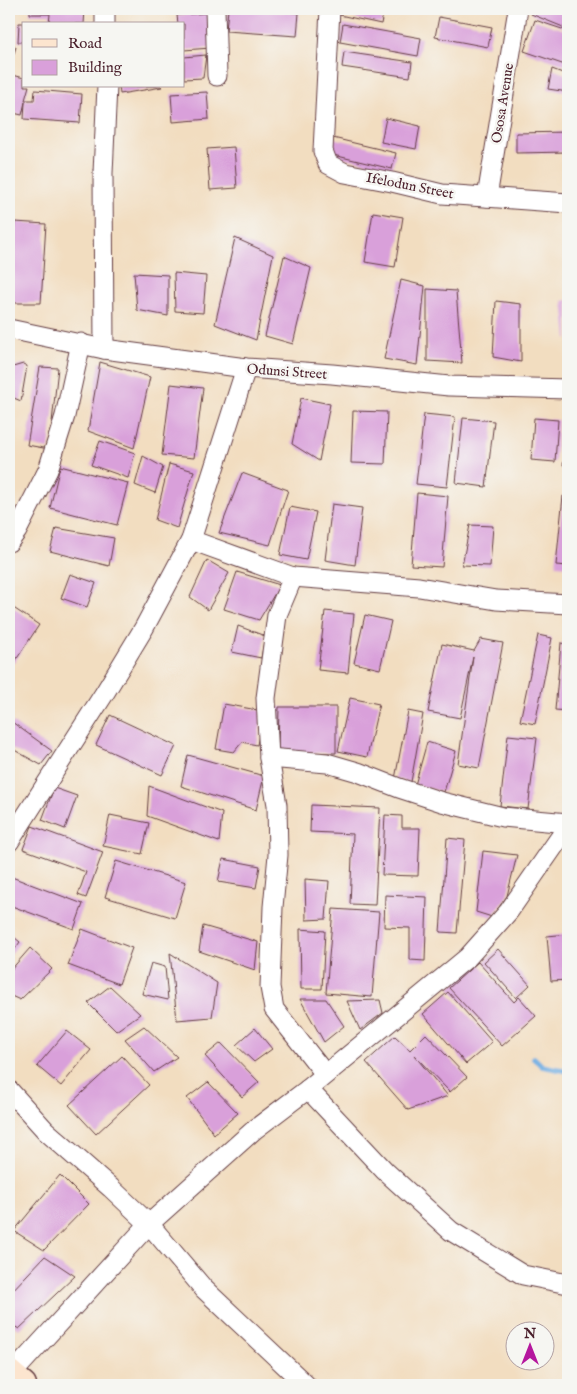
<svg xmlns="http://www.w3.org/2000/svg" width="577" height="1394" font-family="'IM FELL English',serif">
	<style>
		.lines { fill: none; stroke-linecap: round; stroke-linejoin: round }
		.stream { stroke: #70ade2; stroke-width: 5.5 }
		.building { fill: #d9a0da }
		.street-casing { stroke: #633c41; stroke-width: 21 }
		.secondary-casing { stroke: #633c41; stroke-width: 29 }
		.street { stroke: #fff; stroke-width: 19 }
		.secondary { stroke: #fce5cf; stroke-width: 26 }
		.labels { text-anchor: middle; stroke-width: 5; stroke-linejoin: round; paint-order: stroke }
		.street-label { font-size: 14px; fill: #4a1f2b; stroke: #f6f6f2 }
	</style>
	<rect width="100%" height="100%" fill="#f6f6f2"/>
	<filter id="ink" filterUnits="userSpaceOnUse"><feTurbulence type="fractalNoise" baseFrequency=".02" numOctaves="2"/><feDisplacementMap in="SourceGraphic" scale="10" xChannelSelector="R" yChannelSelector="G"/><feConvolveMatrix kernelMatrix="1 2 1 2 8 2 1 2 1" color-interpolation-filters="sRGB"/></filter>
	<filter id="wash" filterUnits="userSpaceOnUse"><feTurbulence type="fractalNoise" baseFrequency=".0096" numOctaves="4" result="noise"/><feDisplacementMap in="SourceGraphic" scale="20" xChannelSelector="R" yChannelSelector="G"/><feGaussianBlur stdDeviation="1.12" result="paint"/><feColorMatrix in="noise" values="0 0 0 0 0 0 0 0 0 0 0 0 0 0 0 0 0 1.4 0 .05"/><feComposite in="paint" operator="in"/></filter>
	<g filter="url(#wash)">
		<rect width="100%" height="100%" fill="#f2ddc0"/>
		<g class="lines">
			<path class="stream" d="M534,1058L542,1066L568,1071"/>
		</g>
		<g id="blocks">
			<g class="building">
				<path d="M30,9H85L84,24H49L50,14H30Z"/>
				<path d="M228,9L299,13L297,36L226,31Z"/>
				<path d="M292,9H314V12L292,11Z"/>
				<path d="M337,9H384L381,24L335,14Z"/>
				<path d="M533,9H568V29L531,14Z"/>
				<path d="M209,13L211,48L184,50V24H178L177,15Z"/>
				<path d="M439,17L492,27L488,47L435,37Z"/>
				<path d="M535,20L568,31V66L524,51Z"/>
				<path d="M19,23H24V42H18Z"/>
				<path d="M343,24L421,38L418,56L340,42Z"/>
				<path d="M9,44L16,47L9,70Z"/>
				<path d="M344,52L412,62L410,77L342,67Z"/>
				<path d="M206,55L203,78L184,79V57Z"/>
				<path d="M552,69L568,75V92L548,89Z"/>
				<path d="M9,74L24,78V86H29L25,100H34L35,90L82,94L80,123L24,119L25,102L22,115L9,112Z"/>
				<path d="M119,86H161L162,87L120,94Z"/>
				<path d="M207,92L209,119L173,122L171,94Z"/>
				<path d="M386,118L420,126L416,149L381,142Z"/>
				<path d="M568,132V152L516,153V133Z"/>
				<path d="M333,138L396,153L392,169L329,154Z"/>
				<path d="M234,147L237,188L210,190L207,149Z"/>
				<path d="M373,212L403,217L395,267L365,262Z"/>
				<path d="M15,222L46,224L41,303H9V285Z"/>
				<path d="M235,238L273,255L256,340L215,324Z"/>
				<path d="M284,256L311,268L293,344L265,336Z"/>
				<path d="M134,273L168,275V316L137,310Z"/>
				<path d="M174,273L206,276L203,313L175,311Z"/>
				<path d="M401,280L425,286L417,365L384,359Z"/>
				<path d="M427,289L456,291L462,363L427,361Z"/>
				<path d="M568,300V338L567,339L563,301Z"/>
				<path d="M496,301L521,304V362L493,357Z"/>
				<path d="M100,362L150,377L134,448L88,431Z"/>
				<path d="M23,364L27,366L21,401L9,396V365L13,367Z"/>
				<path d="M40,367L58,368L49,449L27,445Z"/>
				<path d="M171,384L203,388L194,458L162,455Z"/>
				<path d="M301,398L330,404L319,461L292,444Z"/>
				<path d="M353,411L387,412L385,464L351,463Z"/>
				<path d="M424,414L455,417L447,487L416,484Z"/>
				<path d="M463,418L494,421L486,487L456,483Z"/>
				<path d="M534,418L558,420L555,462L531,460Z"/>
				<path d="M100,441L135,453L128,478L91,465Z"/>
				<path d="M567,444H568V466L563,465Z"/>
				<path d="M143,456L163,467L155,493L135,485Z"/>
				<path d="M169,464L194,471L177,528L155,520Z"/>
				<path d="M60,466L128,483L117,525L50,508Z"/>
				<path d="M242,473L288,490L270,545L219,533Z"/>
				<path d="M417,493L448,496L442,567L411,565Z"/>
				<path d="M563,496L568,497V566L556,565Z"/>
				<path d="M332,504L362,508L355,565L325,560Z"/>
				<path d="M290,507L316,512L306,560L280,555Z"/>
				<path d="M470,525L493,526L490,566L462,565Z"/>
				<path d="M56,528L114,538L109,566L50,551Z"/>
				<path d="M207,560L229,573L208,610L190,597Z"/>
				<path d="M237,572L280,585L259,620L224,609Z"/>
				<path d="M70,574L96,583L87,607L61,598Z"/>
				<path d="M9,605L39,625L14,663L9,659Z"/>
				<path d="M325,611L354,614L348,673L318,670Z"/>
				<path d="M365,615L391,621L380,669L354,663Z"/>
				<path d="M238,626L265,636L261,658L232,652Z"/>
				<path d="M538,635L552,638L535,724L520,721Z"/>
				<path d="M481,639L503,643L479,768L458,764L473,657L460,718L428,712L442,644L474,651Z"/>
				<path d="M561,643L568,644V711L555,710Z"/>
				<path d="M350,698L379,704L367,757L338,751Z"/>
				<path d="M224,704L263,711L257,745L242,742L234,752L216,749Z"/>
				<path d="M279,707H336V753L278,752Z"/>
				<path d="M408,711L423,714L411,782L395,779Z"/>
				<path d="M110,715L176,746L162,775L96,745Z"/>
				<path d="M12,722L52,751L41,765L9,747V727Z"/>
				<path d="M508,735L537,738L528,809L500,806Z"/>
				<path d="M427,742L456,751L444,792L415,785Z"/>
				<path d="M188,755L264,776L256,810L181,786Z"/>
				<path d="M149,786L222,813L219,842L147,816Z"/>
				<path d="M54,788L77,796L65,829L42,820Z"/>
				<path d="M311,805L380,808L375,905L350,904L353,834L310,832Z"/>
				<path d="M110,815L149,823L142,854L103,846Z"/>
				<path d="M385,815L402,816V828H420L418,876L382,875Z"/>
				<path d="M32,826L103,852L86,898L78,895L86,872L23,849Z"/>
				<path d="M447,838L465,840L457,933L440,932Z"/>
				<path d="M483,851L517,855L507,896L492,917L476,912Z"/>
				<path d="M223,859L260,866L256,888L218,882Z"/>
				<path d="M116,861L186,882L175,918L105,897Z"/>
				<path d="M9,876L83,904L74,929L9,905Z"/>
				<path d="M305,879L329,881L326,919L306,920Z"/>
				<path d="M385,895L427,897L425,961L410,960V928L384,927Z"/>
				<path d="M333,909L379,912L372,997L326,993Z"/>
				<path d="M203,926L258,942L255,970L199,951Z"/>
				<path d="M82,929L132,948L119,984L68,965Z"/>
				<path d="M300,929L325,931L322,989H301Z"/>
				<path d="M9,933L20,942L9,957Z"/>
				<path d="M568,934V980L551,981L547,936Z"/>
				<path d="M30,948L52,969L20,1000L9,995V972Z"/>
				<path d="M498,949L530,985L516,998L484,962Z"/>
				<path d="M170,953L217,983L212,1017L177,1020Z"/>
				<path d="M478,962L514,1002L519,997L536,1016L502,1046L449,988Z"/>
				<path d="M151,963L165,967L168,1000L142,994Z"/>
				<path d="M110,986L140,1014L116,1031L88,1003Z"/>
				<path d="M448,992L492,1042L466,1064L423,1014Z"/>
				<path d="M300,999H326L344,1026L324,1042Z"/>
				<path d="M380,1000L383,1013L360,1030L347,1001Z"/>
				<path d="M144,1026L177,1057L154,1072L125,1039Z"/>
				<path d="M255,1028L272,1049L254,1062L236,1045Z"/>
				<path d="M67,1031L91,1050L61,1086L37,1066Z"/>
				<path d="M426,1034L467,1077L450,1092L414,1055L448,1096L408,1110L366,1062L395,1036L410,1050Z"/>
				<path d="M221,1043L259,1082L242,1097L205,1056Z"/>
				<path d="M122,1056L149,1085L96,1134L69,1105Z"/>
				<path d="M208,1082L238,1113L214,1134L187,1098Z"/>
				<path d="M60,1175L89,1204L44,1250L14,1231Z"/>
				<path d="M45,1256L75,1276L19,1329L9,1323V1294Z"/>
			</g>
		</g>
	</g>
	<g filter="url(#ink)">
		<use href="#blocks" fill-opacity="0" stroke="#633c41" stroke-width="1"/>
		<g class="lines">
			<defs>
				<g id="street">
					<path d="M105,9V24"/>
					<path d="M215,9L217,76"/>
					<path d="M330,9L323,151L328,164L345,173L392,182L442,194L568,203"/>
					<path d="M487,197L518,9"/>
					<path d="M9,329L104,349L246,368L332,374L449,386L568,389"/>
					<path d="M104,349L103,173L107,86"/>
					<path d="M191,540L293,577L419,587L496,600L568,604"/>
					<path d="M9,542L17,531L48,470L65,416L81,343"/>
					<path d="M293,577L277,615L266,698L269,758L277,805L278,855L273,907L270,987L274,1009L325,1074"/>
					<path d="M269,758L327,763L358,772L399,788L442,802L503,817L568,823"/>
					<path d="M9,842L104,694L144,628L191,540L246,368"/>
					<path d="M308,1089L385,1171L451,1231L523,1275L568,1284"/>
					<path d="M9,1090L46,1131L111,1188L149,1224L204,1289L306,1385"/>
					<path d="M11,1375L149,1224L254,1130L308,1089L468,957L509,911L568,826"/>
				</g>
				<path id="secondary" d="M9,1373L23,1385"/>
			</defs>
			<use href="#street" class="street-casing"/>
			<use href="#secondary" class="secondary-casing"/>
			<use href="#street" class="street"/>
			<use href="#secondary" class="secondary"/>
		</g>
	</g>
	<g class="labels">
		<g class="street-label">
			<text transform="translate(502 103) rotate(-81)" y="5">Ososa Avenue</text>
			<text transform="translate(410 185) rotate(11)" y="5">Ifelodun Street</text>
			<text transform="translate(287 371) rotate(4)" y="5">Odunsi Street</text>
		</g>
	</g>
	<rect width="577" height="1394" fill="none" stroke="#f6f6f2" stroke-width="30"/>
	<rect x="22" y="22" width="162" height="65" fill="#f6f6f2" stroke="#b1a0a2"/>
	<rect x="32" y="39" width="25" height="8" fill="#fce5cf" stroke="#b1a0a2"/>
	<text x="68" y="48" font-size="15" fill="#4a1f2b">Road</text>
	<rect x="32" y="60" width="25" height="15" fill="#d9a0da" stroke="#b1a0a2"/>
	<text x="68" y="72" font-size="15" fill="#4a1f2b">Building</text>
	<g transform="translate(530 1346)"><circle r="24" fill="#f6f6f2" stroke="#b1a0a2"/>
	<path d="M0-4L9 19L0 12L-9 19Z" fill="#b5179e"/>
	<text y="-8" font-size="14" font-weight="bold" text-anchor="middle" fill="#4a1f2b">N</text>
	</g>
</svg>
